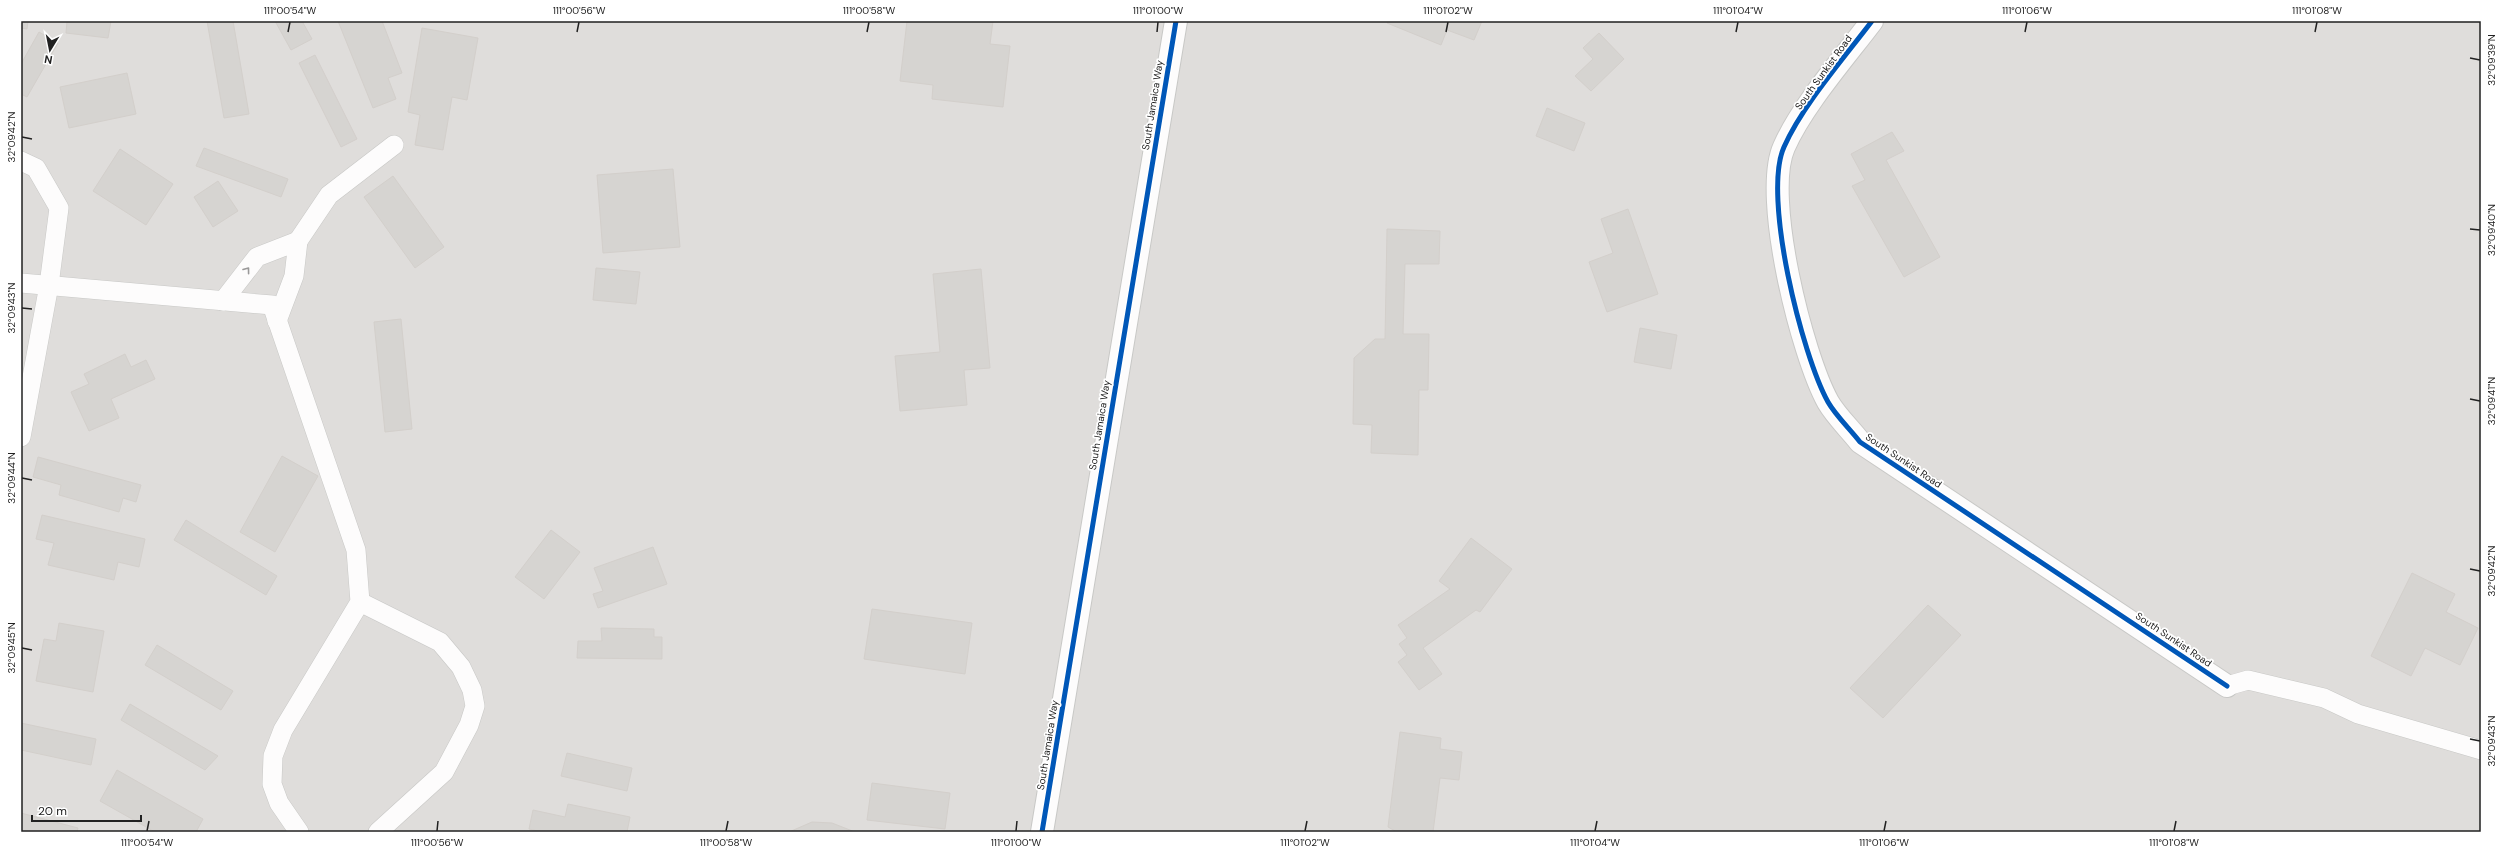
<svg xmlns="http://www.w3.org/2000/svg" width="2502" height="853" font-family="'DM Sans',sans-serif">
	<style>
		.residential { fill: #dfdddb }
		.building { fill: #d6d4d1; stroke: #d3cfcb }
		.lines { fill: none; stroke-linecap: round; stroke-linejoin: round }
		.lane-casing { stroke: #c8c8c6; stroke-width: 20 }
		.street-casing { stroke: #c8c8c6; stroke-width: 24 }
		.lane { stroke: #fdfcfc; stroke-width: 19 }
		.street { stroke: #fdfcfc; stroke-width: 22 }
		.cycleway-casing { stroke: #fff; stroke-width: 8 }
		.cycleway { stroke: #0057b8; stroke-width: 5 }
		.oneway { stroke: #9a9999 }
		.ticks { fill: none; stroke: #212121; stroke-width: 1.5 }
		.labels { text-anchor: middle; stroke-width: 3.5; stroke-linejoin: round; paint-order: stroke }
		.street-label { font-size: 10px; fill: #212121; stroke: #fff }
		.neatline { fill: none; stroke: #212121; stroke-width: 1.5 }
		.ticks-label { font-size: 10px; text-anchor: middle; fill: #212121 }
	</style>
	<rect width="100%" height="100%" fill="#f0eeea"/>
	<rect class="residential" x="21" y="21" width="2460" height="811"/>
	<g class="building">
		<path d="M21,21H28L27,29L21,28Z"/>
		<path d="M67,21H111L108,38L66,33Z"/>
		<path d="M207,21H233L249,114L224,118Z"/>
		<path d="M275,21H302L312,39L291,50Z"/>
		<path d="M338,21H382L402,73L388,78L396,99L373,108Z"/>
		<path d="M907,21H993L990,44L1010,46L1003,107L932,99L933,85L900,81Z"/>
		<path d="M1388,21H1482L1474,40L1447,30L1441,45L1387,23Z"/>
		<path d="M422,28L478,38L467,100L452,97L443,150L415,145L420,115L408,112Z"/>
		<path d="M39,32L58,43L27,97L21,94V64Z"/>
		<path d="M1599,33L1624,59L1591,91L1575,76L1593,59L1583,48Z"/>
		<path d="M315,55L357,139L341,147L299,63Z"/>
		<path d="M127,73L136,114L69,128L60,87Z"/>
		<path d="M1547,108L1585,123L1574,151L1536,136Z"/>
		<path d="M1892,132L1904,151L1886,160L1940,257L1904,277L1852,186L1865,180L1851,154Z"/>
		<path d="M204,148L288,179L281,197L196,166Z"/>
		<path d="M120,149L173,184L146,225L93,191Z"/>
		<path d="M673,169L680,247L603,253L597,175Z"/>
		<path d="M393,176L444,247L415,268L364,197Z"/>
		<path d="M218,181L238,211L213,227L194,197Z"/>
		<path d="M1628,209L1658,294L1607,312L1589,262L1613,253L1601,219Z"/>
		<path d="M1387,229L1440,231L1439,264H1405L1403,334H1429L1428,390H1419L1418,455L1371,453L1372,425L1353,424L1354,358L1375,339H1385Z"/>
		<path d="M596,268L640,272L636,304L593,300Z"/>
		<path d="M981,269L990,368L964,370L967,405L900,411L895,356L940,352L933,274Z"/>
		<path d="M401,319L412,429L385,432L374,322Z"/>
		<path d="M1640,328L1677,335L1671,369L1634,362Z"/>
		<path d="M125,354L131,367L146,360L155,379L111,399L119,418L89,431L71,392L89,384L84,374Z"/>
		<path d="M282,456L318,476L275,552L240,532Z"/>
		<path d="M38,457L141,485L136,502L123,498L119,512L59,495L61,485L33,477Z"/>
		<path d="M42,515L145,539L139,567L118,562L114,580L48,565L54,543L36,539Z"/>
		<path d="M186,520L277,576L266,595L174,540Z"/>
		<path d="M551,530L580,552L544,599L515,577Z"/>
		<path d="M1471,538L1512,569L1480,612L1476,610L1423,648L1442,674L1419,690L1398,662L1407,655L1399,644L1407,638L1398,625L1450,589L1439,581Z"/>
		<path d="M653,547L667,584L598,608L593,594L603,591L594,568Z"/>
		<path d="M2412,573L2455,594L2446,612L2478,628L2460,665L2425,648L2411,676L2371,656Z"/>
		<path d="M1928,605L1961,635L1883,718L1850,688Z"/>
		<path d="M872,609L972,623L965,674L864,659Z"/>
		<path d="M59,623L104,631L93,692L36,681L44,639L56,641Z"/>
		<path d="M601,628L654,629V637H662V659L577,658L578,641H602Z"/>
		<path d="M157,645L233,691L221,710L145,665Z"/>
		<path d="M130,704L218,756L205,770L121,720Z"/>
		<path d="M21,723L96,739L91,765L21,750Z"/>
		<path d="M1400,732L1441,738L1440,749L1462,752L1459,780L1440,778L1433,832H1397L1388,827Z"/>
		<path d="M567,753L632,768L627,791L561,776Z"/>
		<path d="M117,770L203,819L196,832H155L100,801Z"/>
		<path d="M872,783L950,793L945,829L867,820Z"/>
		<path d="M568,804L630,817L627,832H542L529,829L533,810L565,817Z"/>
		<path d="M21,813L78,828L77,832H21Z"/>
		<path d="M812,822L832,823L855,832H789Z"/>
	</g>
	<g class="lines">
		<defs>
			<g id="lane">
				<path d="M21,161L36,168L59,208L49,285L21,437"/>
				<path d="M298,241L329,195L394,145"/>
				<path d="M21,283L272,305L356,550L360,602L283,730L273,756L272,784L279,803L299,832"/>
				<path d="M223,301L257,257L298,241L294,276L277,321"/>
				<path d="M360,602L440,642L461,667L472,690L475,706L469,725L444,772L378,832"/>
				<path d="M2227,686L2248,680L2324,698L2358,714L2481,750"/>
			</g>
			<g id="street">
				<path d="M1872,21C1844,58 1802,106 1784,147C1762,196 1802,355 1828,402C1836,416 1850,429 1860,442L2227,686"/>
				<path d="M1042,832L1176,21"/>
			</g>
		</defs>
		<use href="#lane" class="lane-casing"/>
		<use href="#street" class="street-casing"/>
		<use href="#lane" class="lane"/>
		<use href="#street" class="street"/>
		<defs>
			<g id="cycleway">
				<path d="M1872,21C1844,58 1802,106 1784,147C1762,196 1802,355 1828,402C1836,416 1850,429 1860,442L2227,686"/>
				<path d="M1042,832L1176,21"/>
			</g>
		</defs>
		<use href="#cycleway" class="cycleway-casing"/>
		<use href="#cycleway" class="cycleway"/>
	</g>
	<defs><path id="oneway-chevron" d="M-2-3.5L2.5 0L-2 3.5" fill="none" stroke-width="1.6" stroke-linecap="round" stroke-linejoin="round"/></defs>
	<use class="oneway" href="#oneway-chevron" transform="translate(247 270) rotate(-53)"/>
	<path class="ticks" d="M288,32L290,22M577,32L579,22M867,32L869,22M1157,32L1158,22M1446,32L1448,22M1736,32L1738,22M2025,32L2027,22M2315,32L2317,22M2470,58L2480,60M22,137L32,139M2470,229L2480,230M22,308L32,309M2470,399L2480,401M22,478L32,480M2470,569L2480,571M22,648L32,650M2470,739L2480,741M147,831L149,821M437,831L438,821M726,831L728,821M1016,831L1017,821M1305,831L1307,821M1595,831L1597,821M1884,831L1886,821M2174,831L2176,821"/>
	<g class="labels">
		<g class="street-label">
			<text transform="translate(1823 72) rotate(-54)" y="4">South Sunkist Road</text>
			<text transform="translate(1152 105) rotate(-81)" y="4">South Jamaica Way</text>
			<text transform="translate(1099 425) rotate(-81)" y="4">South Jamaica Way</text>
			<text transform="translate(1904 460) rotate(34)" y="4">South Sunkist Road</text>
			<text transform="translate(2174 639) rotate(34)" y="4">South Sunkist Road</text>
			<text transform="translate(1047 745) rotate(-81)" y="4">South Jamaica Way</text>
		</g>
	</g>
	<rect width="2502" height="853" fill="none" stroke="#ffffff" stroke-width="44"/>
	<g transform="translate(50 50) rotate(190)" stroke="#ffffff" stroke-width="3" paint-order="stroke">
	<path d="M0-3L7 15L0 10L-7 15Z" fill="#212121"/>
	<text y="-6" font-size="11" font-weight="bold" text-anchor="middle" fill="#212121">N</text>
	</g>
	<path d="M32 815v6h109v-6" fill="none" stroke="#212121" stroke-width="2"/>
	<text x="38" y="815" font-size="12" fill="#212121" stroke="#ffffff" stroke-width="3" paint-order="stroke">20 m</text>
	<rect x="22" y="22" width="2458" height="809" class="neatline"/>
	<g class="ticks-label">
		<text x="290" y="14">111°00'54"W</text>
		<text x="579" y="14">111°00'56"W</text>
		<text x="869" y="14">111°00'58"W</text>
		<text x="1158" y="14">111°01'00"W</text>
		<text x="1448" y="14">111°01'02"W</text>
		<text x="1738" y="14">111°01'04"W</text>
		<text x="2027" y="14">111°01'06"W</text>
		<text x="2317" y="14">111°01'08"W</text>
		<text transform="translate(2491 60) rotate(-90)" y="4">32°09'39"N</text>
		<text transform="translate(11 137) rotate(-90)" y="4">32°09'42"N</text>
		<text transform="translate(2491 230) rotate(-90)" y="4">32°09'40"N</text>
		<text transform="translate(11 308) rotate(-90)" y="4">32°09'43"N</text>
		<text transform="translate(2491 401) rotate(-90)" y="4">32°09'41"N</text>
		<text transform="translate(11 478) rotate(-90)" y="4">32°09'44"N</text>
		<text transform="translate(2491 571) rotate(-90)" y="4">32°09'42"N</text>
		<text transform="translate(11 648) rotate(-90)" y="4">32°09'45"N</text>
		<text transform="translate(2491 741) rotate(-90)" y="4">32°09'43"N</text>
		<text x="147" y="846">111°00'54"W</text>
		<text x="437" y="846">111°00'56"W</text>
		<text x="726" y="846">111°00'58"W</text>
		<text x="1016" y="846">111°01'00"W</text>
		<text x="1305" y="846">111°01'02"W</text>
		<text x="1595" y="846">111°01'04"W</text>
		<text x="1884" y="846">111°01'06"W</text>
		<text x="2174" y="846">111°01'08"W</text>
	</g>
</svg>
